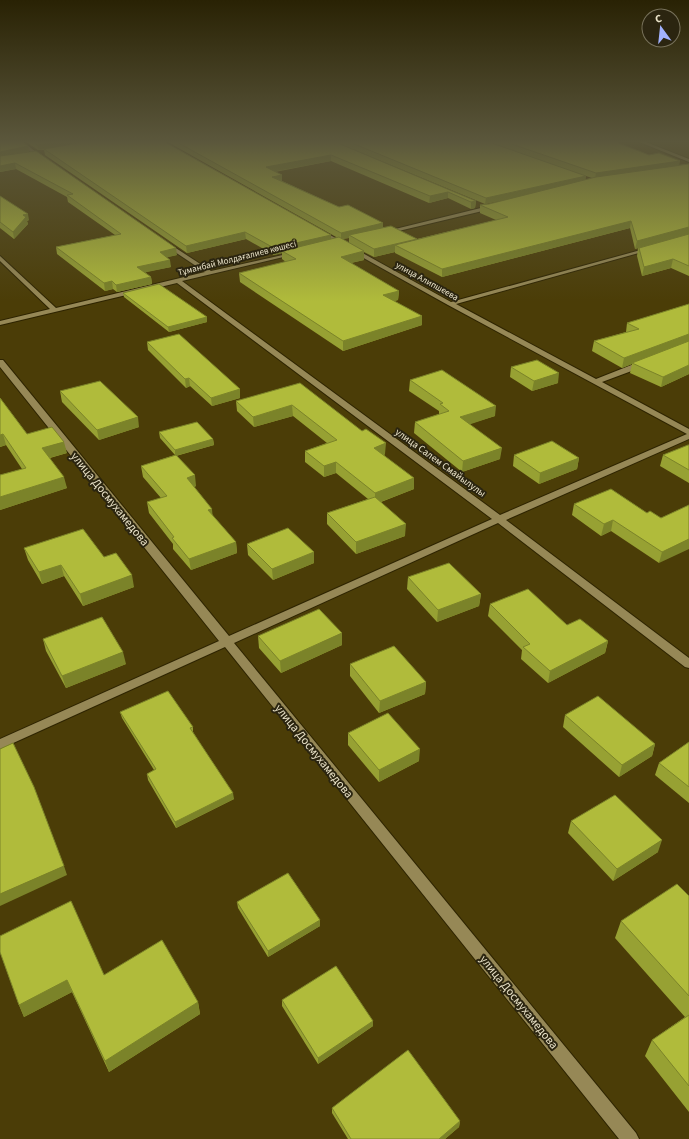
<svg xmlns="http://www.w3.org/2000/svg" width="689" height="1139" font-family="'Source Sans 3',sans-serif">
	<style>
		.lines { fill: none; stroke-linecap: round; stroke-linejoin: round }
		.minor-casing { stroke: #2e2400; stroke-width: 2 }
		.minor { fill: #968856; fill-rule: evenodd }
		.wall { fill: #97a133; fill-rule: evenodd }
		.shaded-wall { fill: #7b8329 }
		.building { fill: #b0bb3b; stroke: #7b8329 }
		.labels { text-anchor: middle; stroke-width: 4; stroke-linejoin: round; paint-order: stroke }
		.far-street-label { font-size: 9px; fill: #eae3c9; stroke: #2b2510 }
		.street-label { font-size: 10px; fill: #eae3c9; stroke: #2b2510 }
		.near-street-label { font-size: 12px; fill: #eae3c9; stroke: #2b2510 }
	</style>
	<rect width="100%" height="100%" fill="#4b3d07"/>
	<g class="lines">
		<defs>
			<g id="minor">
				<path d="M17,141H22L45,159L41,160Z"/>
				<path d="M637,141H643L689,159V162Z"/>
				<path d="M493,205L495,208L386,234L383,232Z"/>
				<path d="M317,230H321L451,302L648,248L653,249L456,304L596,379L639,362H645V366L602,382L689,429V439L506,520L689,658V668L685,667L498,523L234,643L636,1133L639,1139H619L225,647L0,749V739L219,641L0,367V360H3L229,636L492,519L177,283L0,325V321L50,309L0,261V256L56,308L205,272L163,244L162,243L165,241L211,271L296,252V254L182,281L500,515L687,434L448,305L317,232Z"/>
			</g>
		</defs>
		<use href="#minor" class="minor-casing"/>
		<use href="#minor" class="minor"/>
	</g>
	<g class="wall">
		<path d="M0,141L28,146L29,152L177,255L167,257L171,267L145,272L151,277L152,284L117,292L113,289L105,291L57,254L56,247L115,235L68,202L67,197L16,169L0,172Z"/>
		<path d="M25,141H163L331,235V239L338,238L166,141H333L476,201L475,208L471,209L448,198L429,203L331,161L275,172L282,175V181L383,227L417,239L496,220L480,213V205L489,204L525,195L485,204L333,141H613L649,155L679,165L689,164V276L671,268L642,276L637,256L638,248L635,249L630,228L442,277L395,253V252L374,257L364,252V260L351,263L399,291L398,300L394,301L422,316V325L343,351L240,282L239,273L286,262L282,259V253L274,255L246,239L187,253L45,155L44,150H38ZM586,176L592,178L585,180ZM349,238V243L342,239Z"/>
		<path d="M0,196L29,220L27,221L28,224L14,239L0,228Z"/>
		<path d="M123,293L207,317V322L169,332L124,297Z"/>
		<path d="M689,304V374L661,387L630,373L632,364L622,368L592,351L594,341L626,332L627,323Z"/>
		<path d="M147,342L240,389V398L212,406L190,386L186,388L148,350Z"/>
		<path d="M511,367L558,383L532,391L510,377Z"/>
		<path d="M410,380L495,416L469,424L500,459L462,472L414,433L415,422L439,414V411L409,391Z"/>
		<path d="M300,383L385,454L384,455L414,489L381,502L405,536L356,554L327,524V513L368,499L336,473L324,477L305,462V451L327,443L293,416L254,427L237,411L236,401Z"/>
		<path d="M60,391L139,427L99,440L62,402Z"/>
		<path d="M0,398L27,434L67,453L50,458L67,488L0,510V475L22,469L6,445L0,447Z"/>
		<path d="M159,432L213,439L214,445L176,456L196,486L194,487L213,516L236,542L237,553L191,570L173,549V544L149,513L147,502L161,498L143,477L141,466L175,455L160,438Z"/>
		<path d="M689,445V483L660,466L663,455Z"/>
		<path d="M514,455L579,458L577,469L539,484L513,466Z"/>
		<path d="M574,504L661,518L689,505L659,563L611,531L601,536L572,515Z"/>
		<path d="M247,544L314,552V563L273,580L248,555Z"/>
		<path d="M24,548L104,557L134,587L83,606L64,576L42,584L28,560Z"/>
		<path d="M408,577L481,594L479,606L437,622L407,589Z"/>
		<path d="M490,604L567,625L608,641L605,653L548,683L521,659L522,650L488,616Z"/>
		<path d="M258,636L342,645L281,673L259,648Z"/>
		<path d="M43,639L126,664L66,688L46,651Z"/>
		<path d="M350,664L426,682L425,694L379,713L350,676Z"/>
		<path d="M120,712L193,727V732L234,799L176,828L148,780L147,774L154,770L122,718Z"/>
		<path d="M565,715L655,744L652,756L619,777L563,727Z"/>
		<path d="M348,733L419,761L379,782L348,745Z"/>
		<path d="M689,742V803L655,775L659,763Z"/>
		<path d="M571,821L658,852L613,881L568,833Z"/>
		<path d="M689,896V1112L645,1056L652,1040L685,1017L615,938L621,921Z"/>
		<path d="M237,902L320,920V926L268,957L238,908Z"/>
		<path d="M0,952L104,975L198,1002L200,1014L109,1072L72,992L24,1017L19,1005Z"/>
		<path d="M282,1000L373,1021V1026L318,1064L282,1006Z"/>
		<path d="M332,1108L460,1121L459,1127L445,1139H348L332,1113Z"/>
	</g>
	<g class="shaded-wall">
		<path d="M59,141H93L38,150L37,145Z"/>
		<path d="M28,146L29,152L0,157V152Z"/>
		<path d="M331,155V161L266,173V167Z"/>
		<path d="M680,161L679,167L595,179L596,173Z"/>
		<path d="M15,163L16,169L0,172V166Z"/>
		<path d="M282,175V181L272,177Z"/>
		<path d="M586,176L585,182L485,204L486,198Z"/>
		<path d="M448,192V198L429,203L430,196Z"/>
		<path d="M476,201L475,208L471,209V202Z"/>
		<path d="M28,214L29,220L27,221L28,224L14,239L13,232L23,215Z"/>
		<path d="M631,221L630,228L442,277V269Z"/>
		<path d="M383,223V230L349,235V238L341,239V233Z"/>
		<path d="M689,227V235L635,249L637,241Z"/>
		<path d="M245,232L246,239L187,253L186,246Z"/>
		<path d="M331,235V241L282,251V253L274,255V248Z"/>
		<path d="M417,239L416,247L395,245V252L374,257V249Z"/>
		<path d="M176,248L177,255L161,259L160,252Z"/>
		<path d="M364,251V260L341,265V257Z"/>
		<path d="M673,259L671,268L642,276L644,267Z"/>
		<path d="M170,260L171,267L138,274L137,267Z"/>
		<path d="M151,277L152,284L117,292L116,285Z"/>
		<path d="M112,281L113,289L105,291L104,283Z"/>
		<path d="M399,291L398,300L382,304L383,295Z"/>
		<path d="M422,316V325L343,351V341Z"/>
		<path d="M207,317V322L169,332L168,327Z"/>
		<path d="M689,334V343L632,363V364L622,368L624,358Z"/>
		<path d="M689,365V374L661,387L663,377Z"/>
		<path d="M559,373L558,383L532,391L534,381Z"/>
		<path d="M189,378L190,386L186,388L185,379Z"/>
		<path d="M240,389V398L212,406L211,398Z"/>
		<path d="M292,405L293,416L254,427L253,417Z"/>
		<path d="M496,406L495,416L459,428L460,417Z"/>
		<path d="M138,417L139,427L99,440L97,430Z"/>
		<path d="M3,434L6,445L0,447V435Z"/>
		<path d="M213,439L214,445L175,456V450Z"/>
		<path d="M64,442L67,453L45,459L42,448Z"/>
		<path d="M386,443L385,454L374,458V448Z"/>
		<path d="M502,448L500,459L462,472L463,461Z"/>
		<path d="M579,458L577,469L539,484L540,473Z"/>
		<path d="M336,462V473L324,477V466Z"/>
		<path d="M195,475L196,486L188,489L187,478Z"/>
		<path d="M64,477L67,488L0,510V497Z"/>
		<path d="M414,478V489L375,504V493Z"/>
		<path d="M212,509L213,520L208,510Z"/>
		<path d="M613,520L611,531L601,536L604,524Z"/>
		<path d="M406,524L405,536L356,554V542Z"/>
		<path d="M689,539V549L659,563L662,552Z"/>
		<path d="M236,542L237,553L191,570L189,559Z"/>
		<path d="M314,552V563L273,580L272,569Z"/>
		<path d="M61,565L64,576L42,584L39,572Z"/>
		<path d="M132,575L134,587L83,606L80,594Z"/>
		<path d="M481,594L479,606L437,622L438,610Z"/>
		<path d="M342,633V645L281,673L280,661Z"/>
		<path d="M608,641L605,653L548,683L550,671Z"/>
		<path d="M123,652L126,664L66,688L62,676Z"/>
		<path d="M426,682L425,694L379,713L380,701Z"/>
		<path d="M655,744L652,756L619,777L622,765Z"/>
		<path d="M420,749L419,761L379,782V770Z"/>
		<path d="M233,793L234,799L176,828L175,822Z"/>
		<path d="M662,840L658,852L613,881L617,869Z"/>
		<path d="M64,866L67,875L0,906V894Z"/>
		<path d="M320,920V926L268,957V951Z"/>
		<path d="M67,980L72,992L24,1017L19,1005Z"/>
		<path d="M198,1002L200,1014L109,1072L105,1061Z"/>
		<path d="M373,1021V1026L318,1064V1058Z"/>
		<path d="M460,1121L459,1127L445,1139H439Z"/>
	</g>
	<g class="building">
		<path d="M0,141H21L28,146L0,152Z"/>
		<path d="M32,141H59L37,145Z"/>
		<path d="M89,141H163L331,235L274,248L245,232L186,246L44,149Z"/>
		<path d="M175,141H333L476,201L471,202L448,192L430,196L331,155L266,167L282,175L272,177L339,207L348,205L383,223L341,233Z"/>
		<path d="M347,141H486L586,176L486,198Z"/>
		<path d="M503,141H613L649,155L659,153L680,161L596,173Z"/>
		<path d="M36,151L176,248L160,252L170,260L137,267L151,277L116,285L112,281L104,283L56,247L121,234L67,195L73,194L15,163L0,166V156Z"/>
		<path d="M689,164V227L637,241L631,221L442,269L395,245L508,217L480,205L489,204L596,177Z"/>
		<path d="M0,196L28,214L23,215L26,217L13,232L0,222Z"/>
		<path d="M391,226L417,239L374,249L349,235Z"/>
		<path d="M689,234V266L673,259L644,267L639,248Z"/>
		<path d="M339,237L364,251L341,257L399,291L383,295L422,316L343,341L239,273L296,259L282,251Z"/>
		<path d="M159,284L207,317L168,327L123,293Z"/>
		<path d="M689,304V334L624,358L594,341L639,329L627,323Z"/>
		<path d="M179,334L240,389L211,398L189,378L185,379L147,342Z"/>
		<path d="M689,341V365L663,377L632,363Z"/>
		<path d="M537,360L559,373L534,381L511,367Z"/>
		<path d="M442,370L496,406L460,417L502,448L463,461L415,422L449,411L440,404L443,403L410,380Z"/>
		<path d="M100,381L138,417L97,430L60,391Z"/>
		<path d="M300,383L362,431L366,429L386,443L374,448L414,478L375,493L336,462L324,466L305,451L337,440L292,405L253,417L236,401Z"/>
		<path d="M0,398L27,434L52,427L64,442L42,448L64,477L0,497V475L26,468L3,434L0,435Z"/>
		<path d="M197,422L213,439L175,450L159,432Z"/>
		<path d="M552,441L579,458L540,473L514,455Z"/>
		<path d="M688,445H689V470L663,455Z"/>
		<path d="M176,455L195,475L187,478L212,509L208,510L236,542L189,559L172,538L174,537L147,502L167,496L141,466Z"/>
		<path d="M611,489L647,513L650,511L661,518L689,505V539L662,552L613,520L604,524L574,504Z"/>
		<path d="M375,497L406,524L356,542L327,513Z"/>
		<path d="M288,528L314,552L272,569L247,544Z"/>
		<path d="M83,529L104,557L116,553L132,575L80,594L61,565L39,572L24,548Z"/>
		<path d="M449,563L481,594L438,610L408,577Z"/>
		<path d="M528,589L567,625L580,619L608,641L550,671L523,647L530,644L490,604Z"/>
		<path d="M319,609L342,633L280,661L258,636Z"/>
		<path d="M102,617L123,652L62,676L43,639Z"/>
		<path d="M394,646L426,682L380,701L350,664Z"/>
		<path d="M168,691L193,727L190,728L233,793L175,822L147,774L156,769L120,712Z"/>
		<path d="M598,696L655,744L622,765L565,715Z"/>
		<path d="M388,713L420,749L379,770L348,733Z"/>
		<path d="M689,742V787L659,763Z"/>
		<path d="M13,743L34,787L64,866L0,894V749Z"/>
		<path d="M615,795L662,840L617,869L571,821Z"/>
		<path d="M288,873L320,920L268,951L237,902Z"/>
		<path d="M677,884L689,896V996L621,921Z"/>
		<path d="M71,901L104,975L162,940L198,1002L105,1061L67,980L19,1005L0,952V936Z"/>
		<path d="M336,966L373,1021L318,1058L282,1000Z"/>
		<path d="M689,1015V1086L652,1040Z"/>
		<path d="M408,1050L460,1121L439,1139H351L332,1108Z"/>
	</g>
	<linearGradient id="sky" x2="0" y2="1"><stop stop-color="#292204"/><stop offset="0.47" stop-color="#5b573c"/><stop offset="1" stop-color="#5b573c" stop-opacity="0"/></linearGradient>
	<rect width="689" height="301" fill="url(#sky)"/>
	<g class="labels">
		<g class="far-street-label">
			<text transform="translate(237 258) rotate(-14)" y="3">Тұманбай Молдағалиев көшесі</text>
			<text transform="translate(427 281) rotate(29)" y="3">улица Алипшеева</text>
		</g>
		<g class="street-label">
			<text transform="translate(441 462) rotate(36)" y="4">улица Салем Смайылулы</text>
		</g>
		<g class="near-street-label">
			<text transform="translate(110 499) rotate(51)" y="4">улица Досмухамедова</text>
			<text transform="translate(314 751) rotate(51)" y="4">улица Досмухамедова</text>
			<text transform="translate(519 1002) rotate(51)" y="4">улица Досмухамедова</text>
		</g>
	</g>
	<g transform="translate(661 28) rotate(345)"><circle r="19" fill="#2b2510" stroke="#77715a"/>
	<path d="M0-3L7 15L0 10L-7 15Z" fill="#a2b2fd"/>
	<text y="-6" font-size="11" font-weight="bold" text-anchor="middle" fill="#eae3c9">С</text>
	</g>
</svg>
